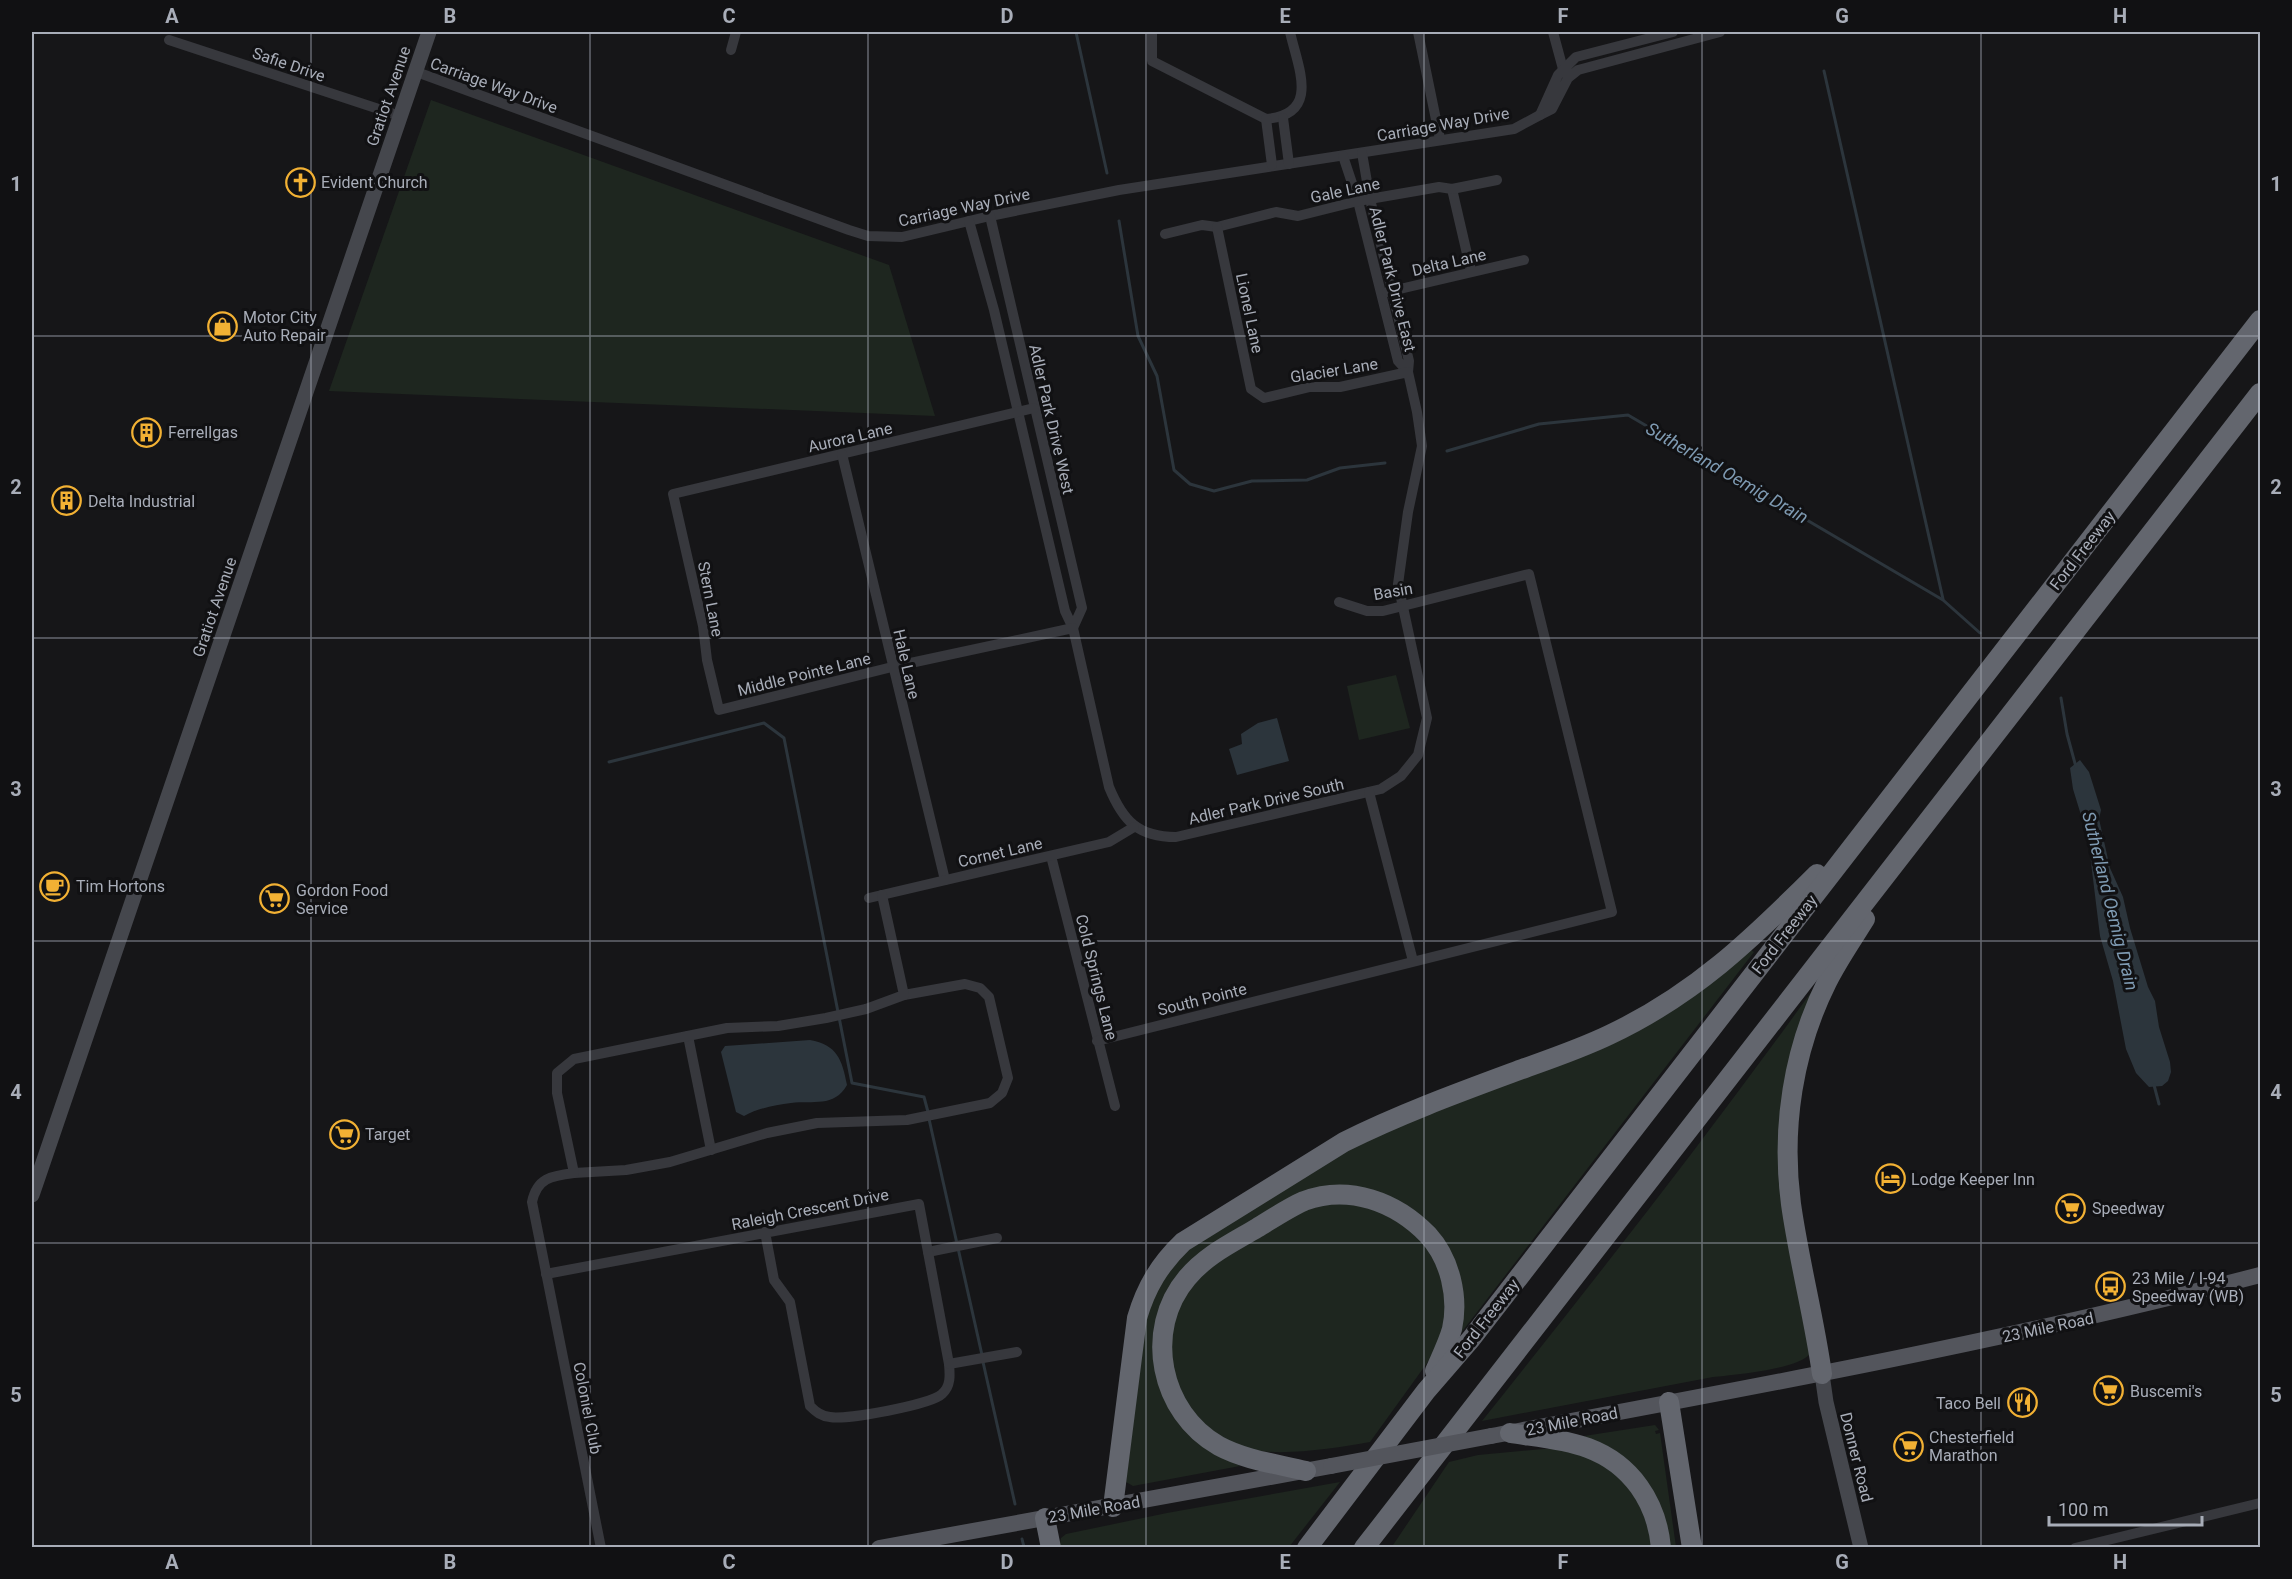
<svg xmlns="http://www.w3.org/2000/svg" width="2292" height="1579" font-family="Roboto,sans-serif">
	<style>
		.green { fill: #1e261f }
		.water { fill: #2c353c }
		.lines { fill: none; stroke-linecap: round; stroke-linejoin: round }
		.stream { stroke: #2c353c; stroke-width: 3 }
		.street { stroke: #37383d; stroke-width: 10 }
		.secondary { stroke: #45474d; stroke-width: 15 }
		.primary { stroke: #53555c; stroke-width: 16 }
		.highway { stroke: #63666e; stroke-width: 20 }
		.primary-bridge { stroke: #53555c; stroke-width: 16 }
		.grid { fill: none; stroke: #a8adb8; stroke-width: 1.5; stroke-opacity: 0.55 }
		.labels { text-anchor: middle; stroke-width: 6; stroke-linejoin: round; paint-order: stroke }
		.street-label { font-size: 16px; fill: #a8adb8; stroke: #111113 }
		.poi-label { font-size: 16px; fill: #a8adb8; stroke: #111113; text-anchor: start }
		.water-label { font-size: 18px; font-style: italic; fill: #7f9bb3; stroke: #111113 }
		.neatline { fill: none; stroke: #a8adb8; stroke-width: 2 }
		.grid-label { font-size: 20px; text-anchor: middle; font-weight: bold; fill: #a8adb8 }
	</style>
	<rect width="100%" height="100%" fill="#161618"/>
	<g class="green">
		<path d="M431,100L889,265L935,416L329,391Z"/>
		<path d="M1396,675L1410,728L1359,740L1347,686Z"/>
		<path d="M1751,950L1754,952L1461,1333L1452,1259L1358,1188L1205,1251L1154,1347L1216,1454L1240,1466L1133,1486L1126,1482L1148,1302L1179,1255L1370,1136L1572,1058Z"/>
		<path d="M1817,984L1790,1064L1810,1354C1798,1369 1734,1375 1713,1377L1482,1421C1597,1277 1710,1133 1817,984Z"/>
		<path d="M1341,1203L1372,1207L1411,1229L1429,1251L1437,1265L1445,1295V1325L1435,1352L1370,1442C1336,1448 1286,1456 1253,1450C1223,1444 1197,1423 1183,1396C1162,1353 1169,1300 1208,1268C1220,1258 1237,1250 1250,1242C1269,1230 1288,1215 1310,1208C1320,1205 1331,1204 1341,1203Z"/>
		<path d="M1655,1425L1659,1430L1655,1431L1656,1434L1660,1433L1676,1547H1666L1663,1523L1584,1436Z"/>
		<path d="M1543,1449H1560L1587,1457L1614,1471L1640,1503L1654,1548H1391L1449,1462L1478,1455Z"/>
		<path d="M1340,1482L1289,1547L1059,1548L1061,1538L1066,1534L1167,1513Z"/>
	</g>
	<g class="water">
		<path d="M1277,718L1289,761L1237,775L1229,749L1242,744L1241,734L1258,723Z"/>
		<path d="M2080,760L2089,772L2101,810L2099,819L2110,868L2123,897L2130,928L2148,987L2155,1001L2159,1027L2170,1062L2171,1072L2168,1081L2162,1086L2149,1087L2136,1073L2126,1049L2113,981L2100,936L2088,838L2073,789L2070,768Z"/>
		<path d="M810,1040C837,1045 842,1059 847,1085C834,1108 813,1100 791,1103C775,1105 759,1108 744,1116L736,1112L721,1052L725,1046Z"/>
	</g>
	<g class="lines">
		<g class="stream">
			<path d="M1076,32L1107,173"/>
			<path d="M1824,71L1943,599"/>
			<path d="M1119,221L1138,336L1157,376L1174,470L1190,484L1214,491L1252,481L1307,480L1340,468L1385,463"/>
			<path d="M1447,451L1539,424L1628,415L1943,600L1980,633"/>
			<path d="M2061,698L2067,734L2076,767"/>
			<path d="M609,762L764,723L784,738L852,1083L924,1097L928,1112"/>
			<path d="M2154,1085L2159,1104"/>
			<path d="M929,1119L982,1355"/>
			<path d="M983,1362L1015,1504"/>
			<path d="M1022,1539L1024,1547"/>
		</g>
		<g class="street">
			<path d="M1152,32V61L1266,119C1321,114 1298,68 1290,32"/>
			<path d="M1418,32L1440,139"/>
			<path d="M1553,32L1563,69L1567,73"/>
			<path d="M1673,32L1576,57L1558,75L1540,115L1552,109L1568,78L1578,70L1720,32"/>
			<path d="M169,40L400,116"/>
			<path d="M731,50L736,32"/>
			<path d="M414,71L849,230L868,236L902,237L990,216L1119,190L1514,129L1540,115"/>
			<path d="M1283,118L1289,164"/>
			<path d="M1266,119L1272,165"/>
			<path d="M1343,156L1358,201L1398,361L1408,372L1409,361L1370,199L1362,153"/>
			<path d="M1452,189L1471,271"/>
			<path d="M969,221L994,310L1065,611L1073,628L1082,608L990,216"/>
			<path d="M1165,234L1202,225L1217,227L1276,212L1298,216L1358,201L1439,187L1452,189L1497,180"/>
			<path d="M1387,292L1524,260"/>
			<path d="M1034,408L673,494L703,626L707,660L719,710L892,667L1073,628L1109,787C1123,821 1138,837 1176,837L1381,789L1401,776L1418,755L1427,718L1398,584L1408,512L1422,446L1417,412L1408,372L1340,387H1310L1264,398L1251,389L1217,227"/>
			<path d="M842,454L945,880"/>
			<path d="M1369,792L1413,961"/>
			<path d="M1051,856L1115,1106"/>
			<path d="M869,898L1109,842L1134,827"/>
			<path d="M688,1036L711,1150"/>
			<path d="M1097,1041L1612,912L1529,574L1383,611H1367L1339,602"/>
			<path d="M574,1173L626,1170L670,1162L767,1133L817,1123L907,1120L990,1103L1002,1093L1008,1078L989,997L980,988L965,984L904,995"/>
			<path d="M928,1252L997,1238"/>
			<path d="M546,1274L919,1204L949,1364C950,1375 951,1386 942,1394C931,1405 846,1420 830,1417C821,1416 816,1412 810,1406L790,1302L774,1280L765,1232"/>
			<path d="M949,1364L1017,1352"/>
			<path d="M601,1548L532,1202C537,1178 551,1176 574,1173L557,1093V1073L574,1059L727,1028L778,1026L826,1018L866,1009L904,995L882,895"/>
			<path d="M2075,1548L2260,1503"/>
		</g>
		<g class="secondary">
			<path d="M32,1195L429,32"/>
			<path d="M1822,1374L1826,1402L1861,1548"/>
		</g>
		<g class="primary">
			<path d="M1491,1436C1749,1388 2006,1341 2260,1275"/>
			<path d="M879,1548L1331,1466"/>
		</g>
		<g class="highway">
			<path d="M1822,1374C1814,1317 1799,1261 1791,1204C1781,1128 1793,1050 1827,982C1838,960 1852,940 1865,919"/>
			<path d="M1669,1402L1692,1548"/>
			<path d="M1510,1433C1535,1437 1563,1439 1588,1448C1631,1464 1657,1502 1661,1548"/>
			<path d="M1306,1471C1277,1464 1245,1460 1219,1446C1160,1413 1143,1330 1187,1278C1206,1255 1232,1243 1257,1228C1272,1219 1288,1208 1304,1201C1349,1184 1396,1202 1428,1235C1450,1259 1459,1297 1452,1329C1448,1343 1441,1357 1435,1371"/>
			<path d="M1113,1507L1137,1318C1146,1287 1160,1264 1183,1242L1344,1142C1402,1113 1463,1091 1525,1068C1553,1058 1582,1048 1609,1035C1694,995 1751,940 1817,874"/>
			<path d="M1045,1518L1051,1548"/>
			<path d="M1307,1548L1426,1391L1471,1339L2260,320"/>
			<path d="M1364,1548L2260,393"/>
		</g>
		<path class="primary-bridge" d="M1331,1466L1491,1436"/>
	</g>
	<path class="grid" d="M311,32V1548M590,32V1548M868,32V1548M1146,32V1548M1424,32V1548M1702,32V1548M1981,32V1548M32,336H2260M32,638H2260M32,941H2260M32,1243H2260"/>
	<defs>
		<symbol id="church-ring" viewBox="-11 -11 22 22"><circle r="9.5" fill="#111113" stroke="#f2b134" stroke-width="1.5"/><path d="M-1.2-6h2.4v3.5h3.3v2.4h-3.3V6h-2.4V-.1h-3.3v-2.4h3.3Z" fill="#f2b134"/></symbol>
		<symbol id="shop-ring" viewBox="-11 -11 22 22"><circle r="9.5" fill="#111113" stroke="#f2b134" stroke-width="1.5"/><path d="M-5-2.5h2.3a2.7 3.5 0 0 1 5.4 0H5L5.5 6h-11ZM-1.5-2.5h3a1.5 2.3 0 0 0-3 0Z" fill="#f2b134"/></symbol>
		<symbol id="building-ring" viewBox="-11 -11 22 22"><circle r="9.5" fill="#111113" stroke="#f2b134" stroke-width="1.5"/><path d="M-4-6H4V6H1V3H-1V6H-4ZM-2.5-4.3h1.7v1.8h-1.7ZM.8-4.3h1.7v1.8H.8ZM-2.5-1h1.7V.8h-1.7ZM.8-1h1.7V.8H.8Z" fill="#f2b134"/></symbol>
		<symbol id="cafe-ring" viewBox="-11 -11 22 22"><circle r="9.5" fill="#111113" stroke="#f2b134" stroke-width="1.5"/><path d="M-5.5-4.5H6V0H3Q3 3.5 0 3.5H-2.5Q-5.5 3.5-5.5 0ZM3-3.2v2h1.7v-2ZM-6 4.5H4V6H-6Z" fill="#f2b134"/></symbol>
		<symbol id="supermarket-ring" viewBox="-11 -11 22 22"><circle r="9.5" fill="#111113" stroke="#f2b134" stroke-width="1.5"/><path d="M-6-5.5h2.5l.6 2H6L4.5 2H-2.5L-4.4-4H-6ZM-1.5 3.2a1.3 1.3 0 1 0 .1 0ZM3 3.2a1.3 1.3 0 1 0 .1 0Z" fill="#f2b134"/></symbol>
		<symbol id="hotel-ring" viewBox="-11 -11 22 22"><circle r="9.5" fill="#111113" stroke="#f2b134" stroke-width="1.5"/><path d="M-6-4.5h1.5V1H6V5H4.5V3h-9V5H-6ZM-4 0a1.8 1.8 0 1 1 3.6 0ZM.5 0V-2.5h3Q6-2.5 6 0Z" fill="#f2b134"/></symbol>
		<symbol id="bus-ring" viewBox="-11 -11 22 22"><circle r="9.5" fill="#111113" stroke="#f2b134" stroke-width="1.5"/><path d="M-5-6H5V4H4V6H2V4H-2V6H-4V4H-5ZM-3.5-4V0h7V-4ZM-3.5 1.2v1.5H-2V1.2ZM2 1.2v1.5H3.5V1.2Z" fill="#f2b134"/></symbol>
		<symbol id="restaurant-ring" viewBox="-11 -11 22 22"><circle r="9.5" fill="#111113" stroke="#f2b134" stroke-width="1.5"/><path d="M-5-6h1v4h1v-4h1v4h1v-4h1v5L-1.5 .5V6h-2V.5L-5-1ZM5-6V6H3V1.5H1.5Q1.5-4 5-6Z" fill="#f2b134"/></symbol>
	</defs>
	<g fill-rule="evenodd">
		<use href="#church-ring" x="284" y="166" width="33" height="33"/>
		<use href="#shop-ring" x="206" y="310" width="33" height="33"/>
		<use href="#building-ring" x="130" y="416" width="33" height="33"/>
		<use href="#building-ring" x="50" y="484" width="33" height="33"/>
		<use href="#cafe-ring" x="38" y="870" width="33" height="33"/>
		<use href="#supermarket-ring" x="258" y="882" width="33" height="33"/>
		<use href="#supermarket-ring" x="328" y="1118" width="33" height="33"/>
		<use href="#hotel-ring" x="1874" y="1162" width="33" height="33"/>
		<use href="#supermarket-ring" x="2054" y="1192" width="33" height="33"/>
		<use href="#bus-ring" x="2094" y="1270" width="33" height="33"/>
		<use href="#supermarket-ring" x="2092" y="1374" width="33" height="33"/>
		<use href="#restaurant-ring" x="2006" y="1386" width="33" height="33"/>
		<use href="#supermarket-ring" x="1892" y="1430" width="33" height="33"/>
	</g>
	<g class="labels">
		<g class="street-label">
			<text transform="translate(289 64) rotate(19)" y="6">Safie Drive</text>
			<text transform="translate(494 85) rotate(20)" y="6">Carriage Way Drive</text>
			<text transform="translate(388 96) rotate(-71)" y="6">Gratiot Avenue</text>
			<text transform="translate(1443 124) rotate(-10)" y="6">Carriage Way Drive</text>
			<text transform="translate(1345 190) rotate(-12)" y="6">Gale Lane</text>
			<text transform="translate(964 207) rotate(-12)" y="6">Carriage Way Drive</text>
			<text transform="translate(1449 262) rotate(-13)" y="6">Delta Lane</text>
			<text transform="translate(1393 279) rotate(76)" y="6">Adler Park Drive East</text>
			<text transform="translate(1250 313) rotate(78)" y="6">Lionel Lane</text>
			<text transform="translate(1334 370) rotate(-9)" y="6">Glacier Lane</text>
			<text transform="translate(1052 419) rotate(77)" y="6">Adler Park Drive West</text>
			<text transform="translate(850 437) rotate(-13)" y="6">Aurora Lane</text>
			<text transform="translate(2082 550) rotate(-52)" y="6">Ford Freeway</text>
			<text transform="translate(1393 591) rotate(-10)" y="6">Basin</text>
			<text transform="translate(711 599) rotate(79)" y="6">Stern Lane</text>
			<text transform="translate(214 607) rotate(-71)" y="6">Gratiot Avenue</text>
			<text transform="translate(907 664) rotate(77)" y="6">Hale Lane</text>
			<text transform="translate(804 674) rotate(-14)" y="6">Middle Pointe Lane</text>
			<text transform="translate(1266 801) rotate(-13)" y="6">Adler Park Drive South</text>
			<text transform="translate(1000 852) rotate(-13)" y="6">Cornet Lane</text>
			<text transform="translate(1784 934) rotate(-52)" y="6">Ford Freeway</text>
			<text transform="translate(1097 977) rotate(76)" y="6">Cold Springs Lane</text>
			<text transform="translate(1202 999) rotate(-14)" y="6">South Pointe</text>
			<text transform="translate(810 1209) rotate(-11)" y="6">Raleigh Crescent Drive</text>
			<text transform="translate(1486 1318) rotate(-52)" y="6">Ford Freeway</text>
			<text transform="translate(2048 1327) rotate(-12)" y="6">23 Mile Road</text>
			<text transform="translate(588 1408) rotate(79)" y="6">Coloniel Club</text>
			<text transform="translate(1572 1421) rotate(-11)" y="6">23 Mile Road</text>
			<text transform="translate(1857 1457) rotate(76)" y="6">Donner Road</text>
			<text transform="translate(1094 1509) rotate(-10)" y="6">23 Mile Road</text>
		</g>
		<g class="poi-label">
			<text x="321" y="188">Evident Church</text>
			<text x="243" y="323">Motor City<tspan x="243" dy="18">Auto Repair</tspan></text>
			<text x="168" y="438">Ferrellgas</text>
			<text x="88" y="507">Delta Industrial</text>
			<text x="76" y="892">Tim Hortons</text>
			<text x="296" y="896">Gordon Food<tspan x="296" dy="18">Service</tspan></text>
			<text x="365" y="1140">Target</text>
			<text x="1911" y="1185">Lodge Keeper Inn</text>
			<text x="2092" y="1214">Speedway</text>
			<text x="2132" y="1284">23 Mile / I-94<tspan x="2132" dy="18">Speedway (WB)</tspan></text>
			<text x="2130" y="1397">Buscemi's</text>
			<text x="2001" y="1409" text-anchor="end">Taco Bell</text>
			<text x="1929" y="1443">Chesterfield<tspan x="1929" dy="18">Marathon</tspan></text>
		</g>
		<g class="water-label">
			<text transform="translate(1727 473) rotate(30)" y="6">Sutherland Oemig Drain</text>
			<text transform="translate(2110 901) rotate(76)" y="6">Sutherland Oemig Drain</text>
		</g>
	</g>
	<rect width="2292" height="1579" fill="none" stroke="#111113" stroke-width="66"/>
	<path d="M2049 1516v9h153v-9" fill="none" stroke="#a8adb8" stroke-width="3"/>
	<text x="2058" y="1516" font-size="18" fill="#a8adb8" stroke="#111113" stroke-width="4.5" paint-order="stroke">100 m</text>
	<rect x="33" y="33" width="2226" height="1513" class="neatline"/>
	<g class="grid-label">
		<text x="172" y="23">A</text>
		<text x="450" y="23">B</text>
		<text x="729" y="23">C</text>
		<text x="1007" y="23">D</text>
		<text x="1285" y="23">E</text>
		<text x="1563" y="23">F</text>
		<text x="1842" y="23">G</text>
		<text x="2120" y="23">H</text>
		<text x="16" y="191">1</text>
		<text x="2276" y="191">1</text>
		<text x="16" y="494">2</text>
		<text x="2276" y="494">2</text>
		<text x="16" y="796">3</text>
		<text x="2276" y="796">3</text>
		<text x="16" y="1099">4</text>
		<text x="2276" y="1099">4</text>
		<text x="16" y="1402">5</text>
		<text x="2276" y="1402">5</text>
		<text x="172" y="1569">A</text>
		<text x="450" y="1569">B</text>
		<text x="729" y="1569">C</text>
		<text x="1007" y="1569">D</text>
		<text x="1285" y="1569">E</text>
		<text x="1563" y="1569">F</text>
		<text x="1842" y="1569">G</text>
		<text x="2120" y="1569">H</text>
	</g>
</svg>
